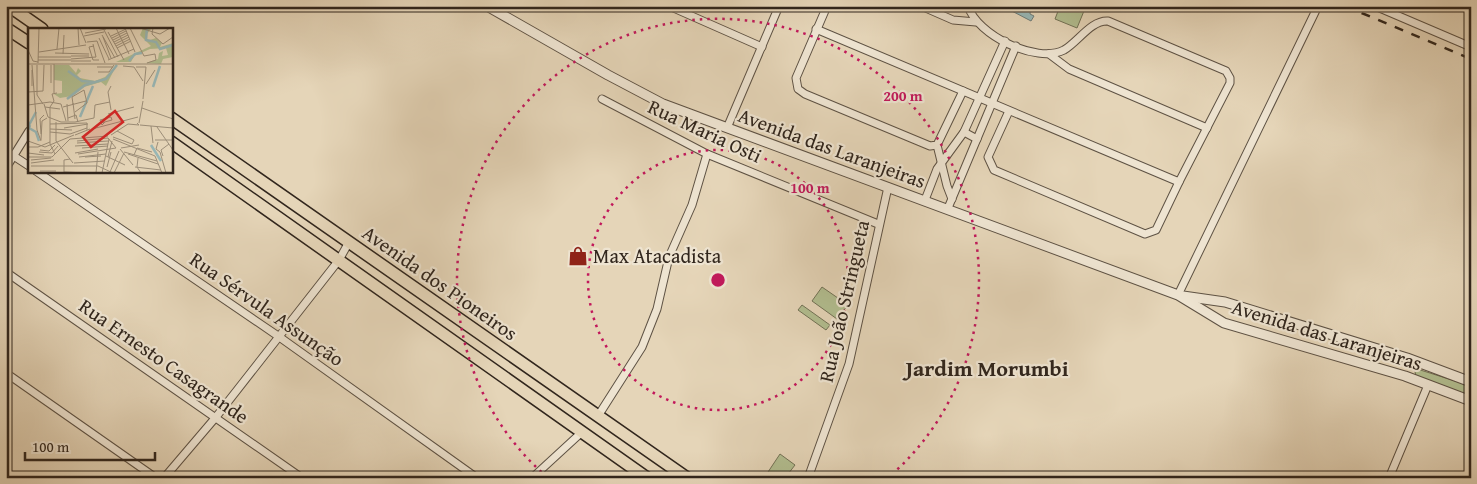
<svg xmlns="http://www.w3.org/2000/svg" width="1477" height="484" font-family="'Gentium Book Plus',serif">
	<style>
		.green { fill: #b2be90; stroke: #727256 }
		.water { fill: #98b7b6; stroke: #6f7d79 }
		.lines { fill: none; stroke-linecap: round; stroke-linejoin: round }
		.minor-casing { stroke: #5e5244; stroke-width: 9 }
		.tertiary-casing { stroke: #5e5244; stroke-width: 11 }
		.primary-casing { stroke: #31261d; stroke-width: 14 }
		.minor { stroke: #eee4d1; stroke-width: 7 }
		.tertiary { stroke: #eee4d1; stroke-width: 9 }
		.primary { stroke: #e5d5b8; stroke-width: 11 }
		.rail { stroke: #31261d; stroke-width: 2.5; stroke-dasharray: 9 9; stroke-linecap: butt }
		.ring { fill: none; stroke: #c2185b; stroke-width: 2.5; stroke-dasharray: 2.5 5 }
		.labels { text-anchor: middle; stroke-width: 4.5; stroke-linejoin: round; paint-order: stroke }
		.street-label { font-size: 20px; fill: #31261d; stroke: #eee4d1 }
		.poi-label { font-size: 20px; fill: #31261d; stroke: #eee4d1; text-anchor: start }
		.quarter-label { font-size: 22px; font-weight: bold; fill: #31261d; stroke: #eee4d1 }
		.inset-river { fill: none; stroke: #98b7b6; stroke-width: 2.5 }
		.inset-road { fill: none; stroke: #9d8f7a; stroke-width: 1 }
		.view { fill: #d62828; fill-opacity: 0.15; stroke: #d62828; stroke-width: 2.5 }
		.inset-edge { fill: none; stroke: #31261d; stroke-width: 2.5 }
		.centre { fill: #c2185b; stroke: #eee4d1; stroke-width: 2.5 }
		.ring-label { font-size: 15px; text-anchor: middle; font-weight: bold; fill: #c2185b; stroke: #eee4d1; stroke-width: 4.5; stroke-linejoin: round; paint-order: stroke }
	</style>
	<rect width="100%" height="100%" fill="#e5d5b8"/>
	<filter id="stains"><feTurbulence type="fractalNoise" baseFrequency=".004" numOctaves="4"/><feColorMatrix values="0 0 0 0 .2 0 0 0 0 .09 0 0 0 0 .02 0 0 0 .5 -.17"/></filter>
	<radialGradient id="worn" r=".72"><stop offset=".6" stop-color="#630" stop-opacity="0"/><stop offset="1" stop-color="#630" stop-opacity=".3"/></radialGradient>
	<g class="green">
		<path d="M1060,6H1086L1077,28L1055,19Z"/>
		<path d="M822,287L848,305L837,319L812,301Z"/>
		<path d="M802,305L830,325L826,330L798,310Z"/>
		<path d="M1414,368L1471,386V396L1416,376Z"/>
		<path d="M780,454L795,465L785,478H764Z"/>
	</g>
	<path class="water" d="M1009,6H1031L1030,14L1034,16L1031,21L1008,9Z"/>
	<g class="lines">
		<defs>
			<g id="minor">
				<path d="M669,6L762,47"/>
				<path d="M827,6L796,78L798,89L805,94L930,146L937,145L963,91"/>
				<path d="M921,6L953,20L976,22"/>
				<path d="M1375,6L1471,47"/>
				<path d="M816,29L1179,182L1230,83V78L1226,71L1108,21C1091,20 1078,42 1064,50C1036,64 977,35 968,6"/>
				<path d="M1049,54L1069,69L1207,128"/>
				<path d="M602,99L707,154L878,224"/>
				<path d="M1009,111L988,157L994,170L1145,234L1156,230L1179,182"/>
				<path d="M727,128L779,6"/>
				<path d="M964,132L977,139"/>
				<path d="M937,145L947,186L952,199"/>
				<path d="M6,151L29,166"/>
				<path d="M6,168L29,131"/>
				<path d="M36,171L278,336L477,478"/>
				<path d="M925,200L937,169L964,132L1005,41"/>
				<path d="M948,208L1016,46"/>
				<path d="M6,272L302,478"/>
				<path d="M1178,295L1318,6"/>
				<path d="M6,373L156,478"/>
				<path d="M598,416L642,347L657,309L669,257L692,205L707,154"/>
				<path d="M164,478L216,417L339,260L349,242"/>
				<path d="M532,478L582,432"/>
				<path d="M808,478L849,364L888,187"/>
				<path d="M1389,478L1428,385"/>
			</g>
			<g id="tertiary">
				<path d="M487,6L608,75L663,104L1178,295L1224,323L1405,376L1471,401"/>
				<path d="M1183,296L1225,302L1407,358L1471,382"/>
			</g>
			<g id="primary">
				<path d="M9,6L42,29"/>
				<path d="M6,28L29,43"/>
				<path d="M171,118L687,478"/>
				<path d="M171,142L647,478"/>
			</g>
		</defs>
		<use href="#minor" class="minor-casing"/>
		<use href="#tertiary" class="tertiary-casing"/>
		<use href="#primary" class="primary-casing"/>
		<use href="#minor" class="minor"/>
		<use href="#tertiary" class="tertiary"/>
		<use href="#primary" class="primary"/>
		<path class="rail" d="M1345,6L1471,59"/>
	</g>
	<g class="ring">
		<circle cx="718" cy="280" r="130"/>
		<path d="M547 477A261 261 0 1 1 889 477"/>
	</g>
	<defs>
		<symbol id="shop-bare" viewBox="-9 -9 18 18"><path d="M-5-2.5h2.3a2.7 3.5 0 0 1 5.4 0H5L5.5 6h-11ZM-1.5-2.5h3a1.5 2.3 0 0 0-3 0Z" fill="#8f2418" stroke="#eee4d1" stroke-width="2.5" paint-order="stroke"/></symbol>
	</defs>
	<g fill-rule="evenodd">
		<use href="#shop-bare" x="564" y="242" width="28" height="28"/>
	</g>
	<g class="labels">
		<g class="street-label">
			<text transform="translate(705 131) rotate(25)" y="7">Rua Maria Osti</text>
			<text transform="translate(832 148) rotate(20)" y="7">Avenida das Laranjeiras</text>
			<text transform="translate(440 283) rotate(35)" y="7">Avenida dos Pioneiros</text>
			<text transform="translate(844 301) rotate(-77)" y="7">Rua João Stringueta</text>
			<text transform="translate(267 309) rotate(35)" y="7">Rua Sérvula Assunção</text>
			<text transform="translate(1327 335) rotate(17)" y="7">Avenida das Laranjeiras</text>
			<text transform="translate(164 361) rotate(35)" y="7">Rua Ernesto Casagrande</text>
		</g>
		<g class="poi-label">
			<text x="593" y="263">Max Atacadista</text>
		</g>
		<g class="quarter-label">
			<text x="987" y="376">Jardim Morumbi</text>
		</g>
	</g>
	<g transform="translate(28 28)">
		<rect width="145" height="145" fill="#e5d5b8"/>
		<path d="M115,0L123,1L118,7L119,13L128,10L134,15L132,19L145,15V35V29L135,31L133,36L118,35L130,31L131,25L135,23L134,28L140,27L138,20L122,21L106,28L103,34H88L123,18L112,7ZM26,37H41L48,45L50,40L53,43L49,47L52,50L67,53L77,49L88,38L78,58L73,54L56,59L44,68L32,70L26,66L34,65V53L26,52Z" fill="#b2be90"/>
		<path class="inset-river" d="M119,0L118,12L128,14L132,21L145,17M101,33L107,26L114,25M40,43L54,53L66,54M125,59L132,38M39,71L57,57L78,51L89,37M52,89L65,58M2,97L1,100L8,104L11,113M0,99L8,84M123,117L133,133"/>
		<path class="inset-road" d="M50,0L51,17M52,0L58,15M88,0L101,26M97,0L107,24M102,0L116,28M112,0L132,6L142,0M125,0L124,6L135,16L145,9M76,2L90,29M80,4L96,32M57,5L78,1M74,7L87,30M56,8L76,4M83,8L98,1M75,9L83,30M71,10L81,31M84,10L98,3M85,12L99,5M59,14L69,13L77,35M86,14L100,7M87,16L101,9M66,18L61,19L65,32H71M88,18L102,11M89,20L103,13M29,21L31,0M0,22L5,33L10,34M11,24L58,17M27,25L61,26M35,26L36,7M43,28H61M116,28L127,26L128,32L119,35M10,29H43M43,31L68,29L65,16M10,32H43M80,32L106,21M43,33H63M10,35L11,0M0,36H145M4,37L9,102L13,113M9,37V67L15,76M95,38L106,39L115,53M69,39H85M108,39H118L115,71M4,42V58M70,44H81L86,37M23,55V37M118,56L127,42M83,58L80,64L83,82M15,63L16,37M0,64L15,63M26,65V36M22,74L33,76L38,93M45,75L47,91M16,76L20,89L33,94H47L66,90L67,77L82,74M39,76L40,93M45,76L44,69L56,62L59,75L47,84M0,77L22,74M17,79L32,81M35,79L58,73M114,80L145,91M80,86L106,79M40,90L48,87L50,94M28,94V113L45,135M73,95L84,92L83,89L72,92L73,94V95L74,97L77,94M111,95L115,73M22,96L59,95V102M112,97L145,100M123,98L125,115M129,99L145,122M36,100L60,96M22,101L44,102M64,101L110,89M22,104L42,106L59,100M13,106L12,91L16,87M47,107L62,101M83,107L100,96L111,97L109,95M85,109L104,116L106,112L89,103M85,111L127,128L134,145M13,112L14,93L19,90M127,112H144M0,113L17,119L46,107M49,113L80,110L88,120M130,114L128,121L132,124L138,145M49,115L80,113M47,118L80,116M0,119H10L22,114M54,120L80,118M93,120L111,117M92,121L105,137M12,122L21,123L27,117M11,124L24,125L30,118M96,124L129,133M0,125L16,127M47,125L70,121M27,126L22,116V79L26,73L24,66L29,65M50,126L88,120M100,126L130,136M106,127L109,120L124,124M78,128L97,137M135,128L133,122L141,116M0,129H24L42,111L80,108M51,129L78,126M57,129L73,128M80,129L84,113M110,130L109,139L113,145M42,131L36,132V144L59,145M3,132L23,130M3,135L26,132M46,135L77,133M3,138H70L85,145M79,139L83,124M107,139L133,142M12,143H28M82,144L91,123M68,145L70,124M74,145L81,111M86,145L96,125"/>
		<path class="view" d="M87,83L95,94L63,119L55,109Z"/>
		<rect width="145" height="145" class="inset-edge"/>
	</g>
	<circle cx="718" cy="280" r="8" class="centre"/>
	<g class="ring-label">
		<text x="903" y="101">200 m</text>
		<text x="810" y="193">100 m</text>
	</g>
	<rect width="1477" height="484" fill="none" stroke="#e5d5b8" stroke-width="25"/>
	<rect x="8" y="8" width="1462" height="469" fill="none" stroke="#31261d" stroke-width="2.5"/>
	<rect x="12" y="12" width="1452" height="459" fill="none" stroke="#31261d"/>
	<path d="M25 452v8h130v-8" fill="none" stroke="#31261d" stroke-width="2.5"/>
	<text x="32" y="452" font-size="15" fill="#31261d" stroke="#eee4d1" stroke-width="4" paint-order="stroke">100 m</text>
	<rect width="100%" height="100%" filter="url(#stains)"/>
	<rect width="100%" height="100%" fill="url(#worn)"/>
</svg>
